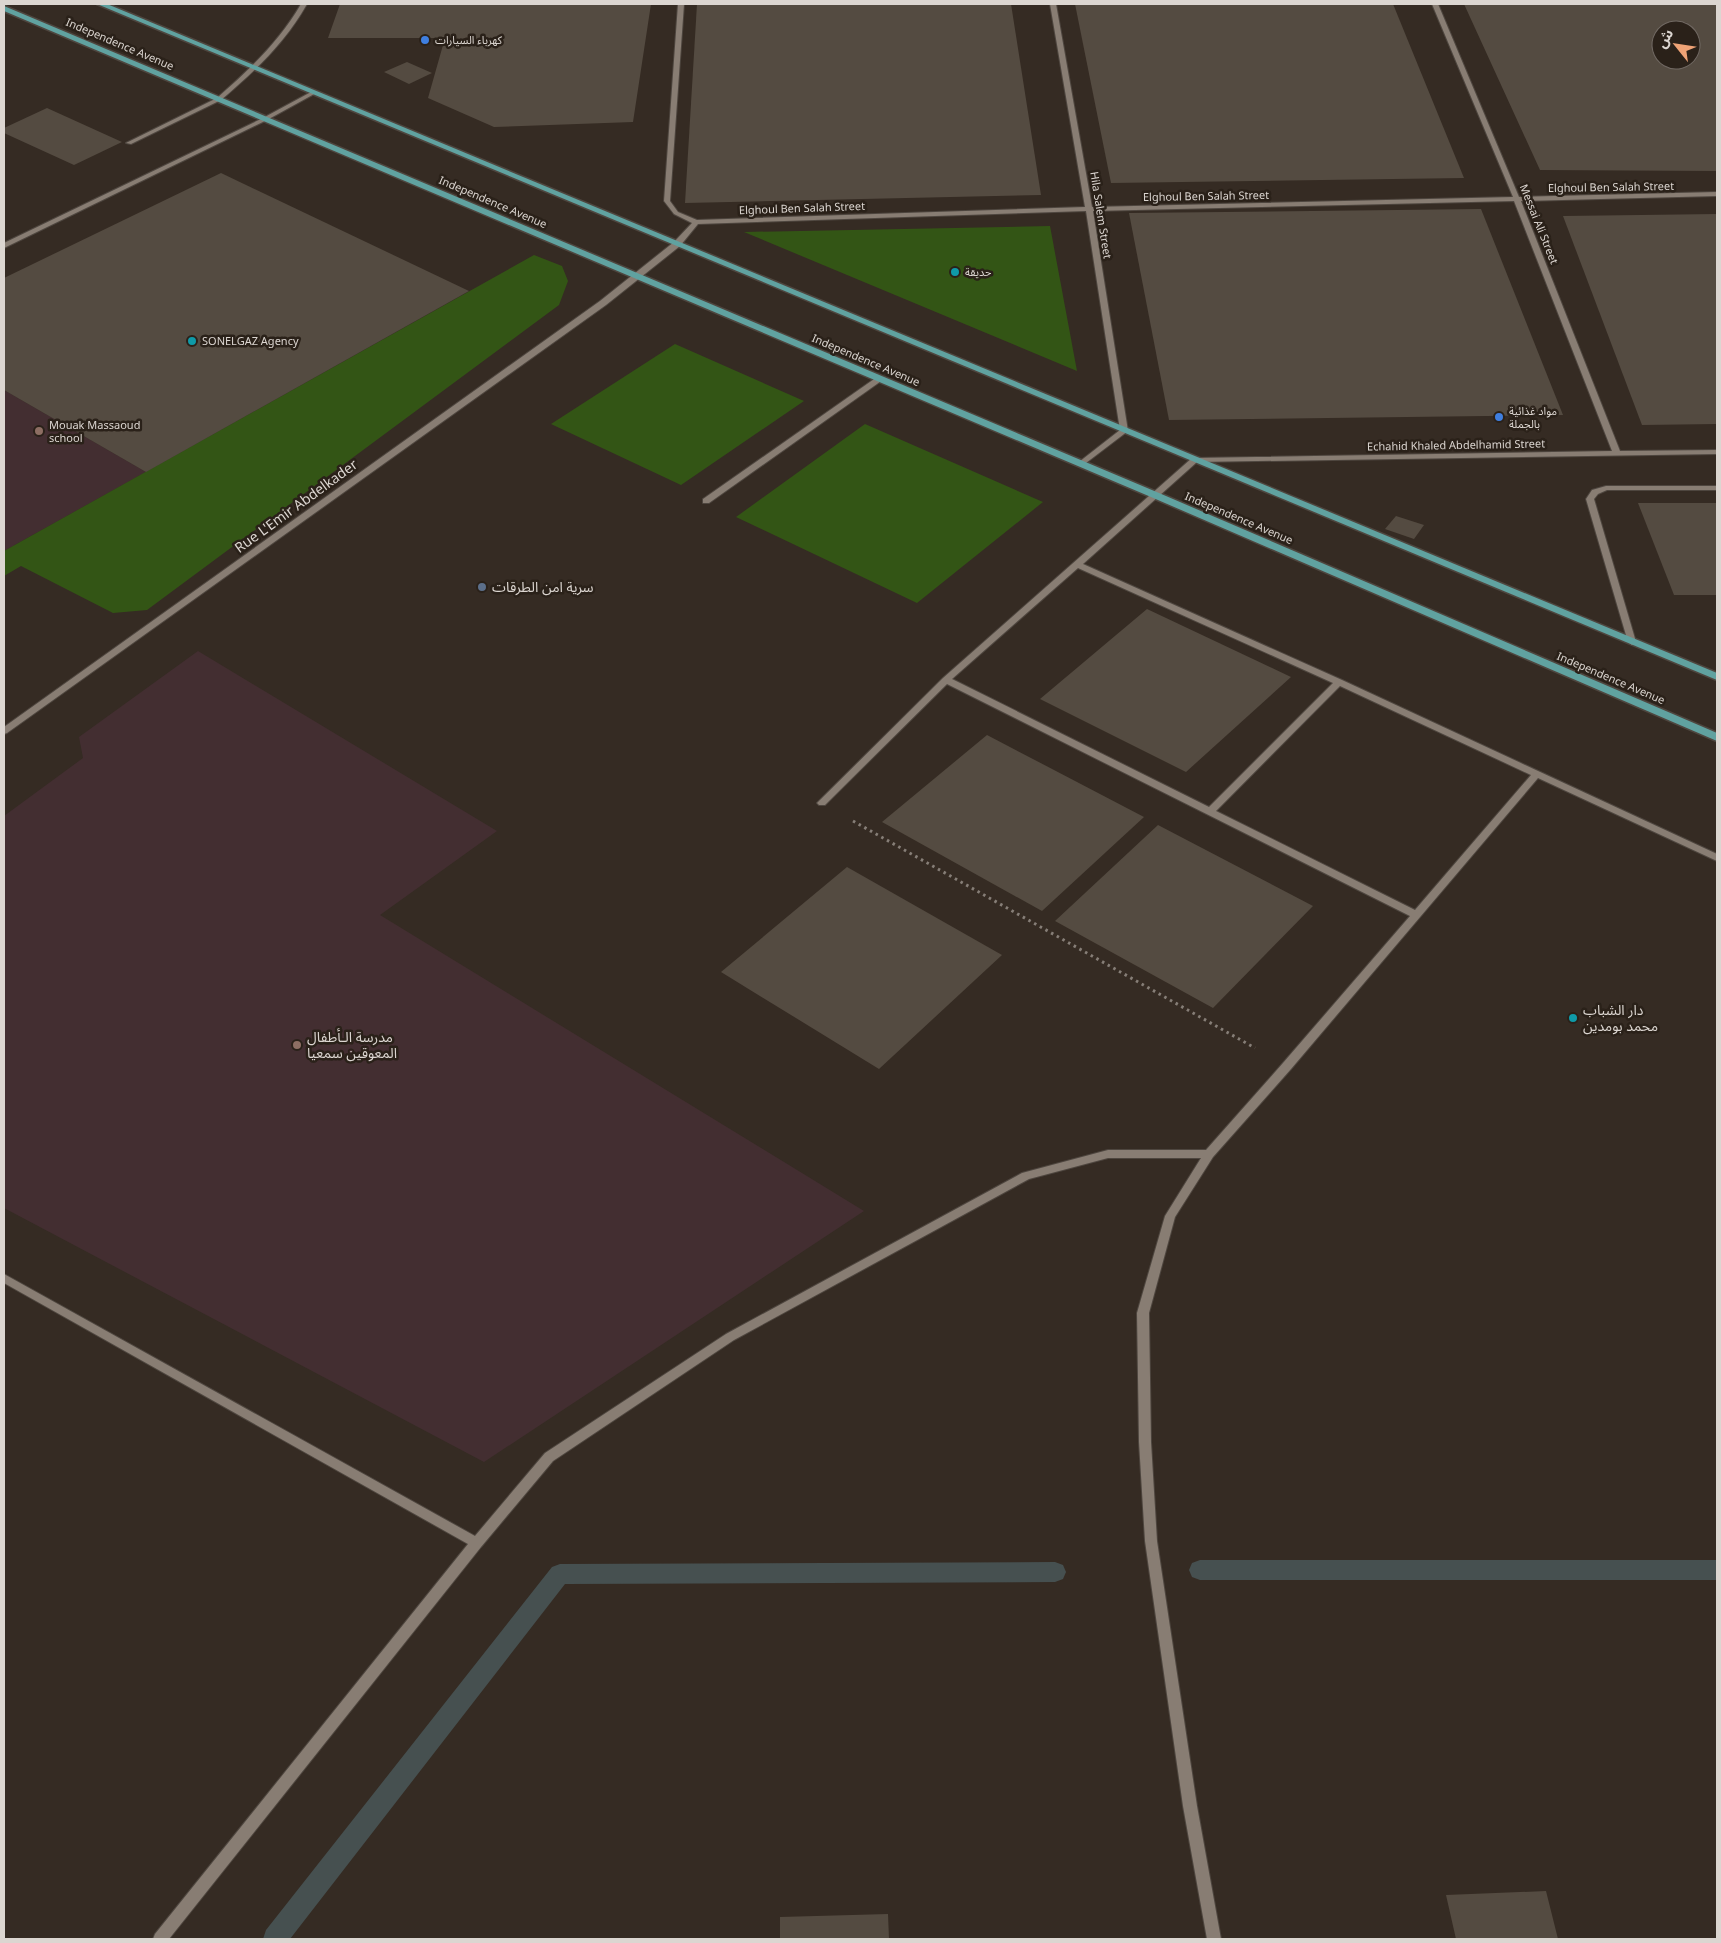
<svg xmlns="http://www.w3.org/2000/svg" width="1721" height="1943" font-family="'Noto Sans','Noto Sans Arabic',sans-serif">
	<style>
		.education { fill: #432e31 }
		.green { fill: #335515 }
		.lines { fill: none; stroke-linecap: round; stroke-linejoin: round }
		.stream { fill: #465050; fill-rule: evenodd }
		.building { fill: #544b41; fill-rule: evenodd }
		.service-casing { stroke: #4e463f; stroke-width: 2 }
		.minor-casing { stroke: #4e463f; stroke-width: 2 }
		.primary-casing { stroke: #4e463f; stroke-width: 3 }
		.path { stroke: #867e77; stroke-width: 3; stroke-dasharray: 2.5 4; stroke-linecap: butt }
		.service { fill: #887d73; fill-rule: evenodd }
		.minor { fill: #887d73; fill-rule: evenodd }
		.primary { fill: #60a2a0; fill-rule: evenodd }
		.shop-dot { fill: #3f7fe0; stroke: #2a2119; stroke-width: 2 }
		.culture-dot { fill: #0f9aa8; stroke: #2a2119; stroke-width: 2 }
		.education-dot { fill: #8d6e63; stroke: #2a2119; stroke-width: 2 }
		.service-dot { fill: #5c6f8a; stroke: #2a2119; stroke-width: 2 }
		.labels { text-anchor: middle; stroke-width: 5; stroke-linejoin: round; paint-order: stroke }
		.far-poi-label { font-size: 11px; fill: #dcd6d1; stroke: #2a2119; text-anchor: start }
		.far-street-label { font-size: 11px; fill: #dcd6d1; stroke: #2a2119 }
		.street-label { font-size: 14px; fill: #dcd6d1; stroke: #2a2119 }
		.poi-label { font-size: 14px; fill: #dcd6d1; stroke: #2a2119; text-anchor: start }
	</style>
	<rect width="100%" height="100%" fill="#352b23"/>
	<g class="education">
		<path d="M4,390L146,472L4,551Z"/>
		<path d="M198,651L497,831L380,915L864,1211L484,1462L4,1208V816L83,758L79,737Z"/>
	</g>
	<g class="green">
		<path d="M1050,226L1077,371L744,232Z"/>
		<path d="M534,255L562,266L568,281L559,305L147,610L113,613L21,566L4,576V551Z"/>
		<path d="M675,344L804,401L681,485L551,424Z"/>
		<path d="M865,424L1043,502L917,603L736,517Z"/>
	</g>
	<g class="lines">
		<g class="stream">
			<path d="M1200,1560H1717V1580H1200L1192,1577L1189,1570L1192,1563Z"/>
			<path d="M1055,1562L1063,1565L1066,1572L1063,1579L1055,1582L565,1584L290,1939H263L266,1930L552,1567L560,1564Z"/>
		</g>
	</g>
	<g class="building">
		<path d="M340,4H651L633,122L494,127L428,98L445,38H328Z"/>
		<path d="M697,4H1011L1041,195L685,203Z"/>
		<path d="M1075,4H1393L1464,178L1111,183Z"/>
		<path d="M1464,4H1717V171L1540,170ZM1661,30H1691V60H1661Z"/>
		<path d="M407,62L432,73L409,84L384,72Z"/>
		<path d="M47,108L122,142L74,165L4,133V128Z"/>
		<path d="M221,173L469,291L146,472L4,390V278Z"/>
		<path d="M1481,209L1563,415L1169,420L1129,213Z"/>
		<path d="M1717,214V424L1642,425L1563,216Z"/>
		<path d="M1638,503H1717V595H1674Z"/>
		<path d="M1396,516L1424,525L1414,539L1385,529Z"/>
		<path d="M1147,609L1291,677L1186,772L1040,699Z"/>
		<path d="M987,735L1144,817L1042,911L882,822Z"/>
		<path d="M1158,825L1313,906L1213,1008L1055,921Z"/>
		<path d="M847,867L1002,955L879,1069L721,972Z"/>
		<path d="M1546,1891L1558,1939H1456L1446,1895Z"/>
		<path d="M888,1914L889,1939H780V1917Z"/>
	</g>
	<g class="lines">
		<defs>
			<g id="service">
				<path d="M219,97L222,99L221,100L131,144L126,143Z"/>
				<path d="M877,377H883L884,379L709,503H703V499Z"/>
			</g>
			<g id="minor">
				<path d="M301,4H307C285,43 255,71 221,100H217V98C249,70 279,42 301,4Z"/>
				<path d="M678,4H684L670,201L678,212L697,220L1085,207L1050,4H1056L1092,207L1513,197L1432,4H1438L1519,197L1717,192V196L1521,201L1620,451L1717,450V454L1197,462L1083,564L1342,680L1717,854V861L1538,778L1291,1069L1213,1157L1175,1217L1149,1313L1151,1442L1157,1541L1197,1806L1221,1939H1207L1183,1806L1145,1541L1139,1442L1137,1313L1165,1216L1201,1158H1108L1029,1179L734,1340L553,1461L481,1547L169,1939H153L155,1934L468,1544L4,1283V1274L475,1536L545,1453L726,1334L1022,1173L1108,1150H1206L1283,1063L1410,916L947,684L825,805H819L817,803L819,801L943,678L1192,458L1612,451L1514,201L1093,211L1128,431L1082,466H1079V462L1120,430L1086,211L698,224L680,246L606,305L7,733L4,734V727L600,301L674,242L692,223L674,214L664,201ZM1078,568L1333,683L1209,807L952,679ZM1340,686L1531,775L1415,910L1216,811Z"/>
				<path d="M311,92L316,93L267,120L4,248V243L263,118Z"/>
				<path d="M1606,486H1717V490H1607L1598,494L1594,499L1636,642L1632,645L1628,642L1586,499L1592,490Z"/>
			</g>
			<g id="primary">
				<path d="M97,4H107L1717,673V680Z"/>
				<path d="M4,6L1159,493L1717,733V741L1151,497L4,11Z"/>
			</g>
		</defs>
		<use href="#service" class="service-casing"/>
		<use href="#minor" class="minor-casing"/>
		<use href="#primary" class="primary-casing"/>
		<path class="path" d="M853,821L1255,1048"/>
		<use href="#service" class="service"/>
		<use href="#minor" class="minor"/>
		<use href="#primary" class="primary"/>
	</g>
	<g class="shop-dot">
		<circle cx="425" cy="40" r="5"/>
		<circle cx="1499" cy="417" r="5"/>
	</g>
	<g class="culture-dot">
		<circle cx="955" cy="272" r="5"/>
		<circle cx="192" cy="341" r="5"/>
		<circle cx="1573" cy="1018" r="5"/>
	</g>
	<g class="education-dot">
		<circle cx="39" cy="431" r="5"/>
		<circle cx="297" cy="1045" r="5"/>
	</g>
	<circle class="service-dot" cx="482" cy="587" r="5"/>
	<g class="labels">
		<g class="far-poi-label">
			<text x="435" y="44">كهرباء السيارات</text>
			<text x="965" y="276">حديقة</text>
			<text x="202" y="345">SONELGAZ Agency</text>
			<text x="1509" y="415">مواد غذائية<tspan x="1509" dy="13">بالجملة</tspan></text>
			<text x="49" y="429">Mouak Massaoud<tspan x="49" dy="13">school</tspan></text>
		</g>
		<g class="far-street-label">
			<text transform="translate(120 44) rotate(23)" y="4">Independence Avenue</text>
			<text transform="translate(1611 187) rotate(-1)" y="4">Elghoul Ben Salah Street</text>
			<text transform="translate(1206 196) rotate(-1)" y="4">Elghoul Ben Salah Street</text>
			<text transform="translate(493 202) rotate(23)" y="4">Independence Avenue</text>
			<text transform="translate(802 208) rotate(-2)" y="4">Elghoul Ben Salah Street</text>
			<text transform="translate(1101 215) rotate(81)" y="4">Hila Salem Street</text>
			<text transform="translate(1539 224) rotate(68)" y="4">Messai Ali Street</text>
			<text transform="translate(866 360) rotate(23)" y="4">Independence Avenue</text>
			<text transform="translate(1456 445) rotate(-1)" y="4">Echahid Khaled Abdelhamid Street</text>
			<text transform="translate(1239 518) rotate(23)" y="4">Independence Avenue</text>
			<text transform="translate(1611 678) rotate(23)" y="4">Independence Avenue</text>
		</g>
		<g class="street-label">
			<text transform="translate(296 506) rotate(-36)" y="5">Rue L'Emir Abdelkader</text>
		</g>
		<g class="poi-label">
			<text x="492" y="592">سرية امن الطرقات</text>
			<text x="1583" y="1015">دار الشباب<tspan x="1583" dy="16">محمد بومدين</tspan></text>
			<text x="307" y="1042">مدرسة الـأطفال<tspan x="307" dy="16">المعوقين سمعيا</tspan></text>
		</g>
	</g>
	<rect width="1721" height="1943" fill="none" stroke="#dcd6d1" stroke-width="10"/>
	<g transform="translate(1676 45) rotate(300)"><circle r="24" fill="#2a2119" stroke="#716963"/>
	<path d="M0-4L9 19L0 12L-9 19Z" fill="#efa376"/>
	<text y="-8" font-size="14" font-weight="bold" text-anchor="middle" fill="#dcd6d1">ش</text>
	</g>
</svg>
